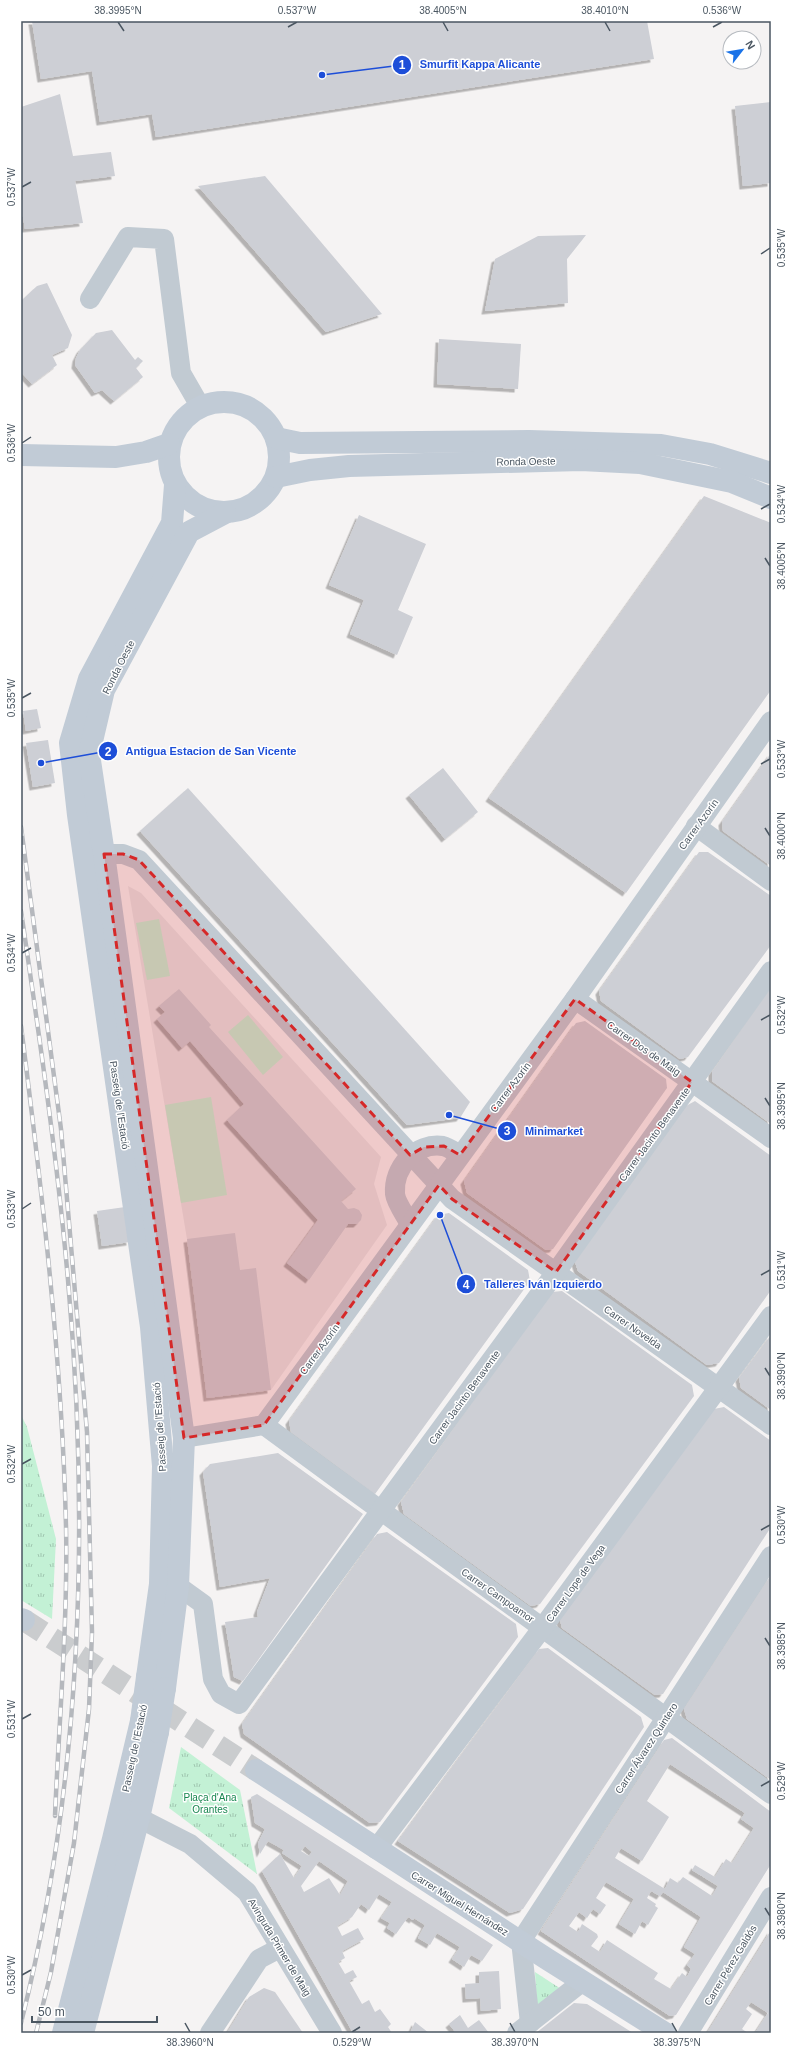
<svg xmlns="http://www.w3.org/2000/svg" width="792" height="2054" font-family="Arial,sans-serif">
	<style>
		.education { fill: #e6e4e5 }
		.grass { fill: #c3f1d5 }
		.park { fill: url(#park-tufts) }
		.building { fill: #cdcfd5; fill-rule: evenodd; filter: url(#shadow) }
		.lines { fill: none; stroke-linecap: round; stroke-linejoin: round }
		.secondary-tunnel { stroke: #caccce; stroke-width: 22; stroke-dasharray: 22 11; stroke-linecap: butt }
		.street { stroke: #c1cad2; stroke-width: 20 }
		.secondary { stroke: #c1cbd6; stroke-width: 22 }
		.rail-casing { stroke: #b5b8bd; stroke-width: 4.5 }
		.rail { stroke: #fff; stroke-width: 3; stroke-dasharray: 9; stroke-linecap: butt }
		.secondary-bridge { stroke: #c1cbd6; stroke-width: 22 }
		.marked { fill: #d62828; fill-opacity: 0.2; stroke: #d62828; stroke-width: 3; stroke-dasharray: 8 5; stroke-linejoin: round }
		.ticks { fill: none; stroke: #4a5661; stroke-width: 1.5 }
		.labels { text-anchor: middle; stroke-width: 3; stroke-linejoin: round; paint-order: stroke }
		.street-label { font-size: 10px; fill: #4a5661; stroke: #fff }
		.park-label { font-size: 10px; fill: #17864f; stroke: #fff }
		.leader { fill: none; stroke: #1d4ed8; stroke-width: 1.5 }
		.callout-dot { fill: #1d4ed8; stroke: #fff; stroke-width: 1.5 }
		.mark-label { font-size: 12px; text-anchor: middle; font-weight: bold; fill: #fff }
		.callout-label { font-size: 11px; text-anchor: middle; font-weight: bold; fill: #1d4ed8; stroke: #fff; stroke-width: 3; stroke-linejoin: round; paint-order: stroke }
		.neatline { fill: none; stroke: #4a5661; stroke-width: 1.5 }
		.ticks-label { font-size: 10px; text-anchor: middle; fill: #4a5661 }
	</style>
	<defs>
		<pattern id="park-tufts" width="24" height="20" patternUnits="userSpaceOnUse"><rect width="24" height="20" fill="#c3f1d5"/><path d="M3 7l-1-3M5 7V3M7 7l1-3M15 17l-1-3M17 17v-4M19 17l1-3" fill="none" stroke="#a0c6b0"/></pattern>
		<filter id="shadow"><feDropShadow dx="-3.5" dy="3.5" stdDeviation="0" flood-color="#0004"/></filter>
	</defs>
	<rect width="100%" height="100%" fill="#f5f3f3"/>
	<path class="education" d="M128,886L141,893L381,1157L374,1184L387,1225L271,1390L207,1398L187,1239Z"/>
	<g class="grass">
		<path d="M159,919L170,976L147,980L136,923Z"/>
		<path d="M248,1015L283,1057L263,1075L228,1032Z"/>
		<path d="M211,1097L227,1195L181,1203L165,1105Z"/>
	</g>
	<g class="park">
		<path d="M21,1415L27,1427L56,1539L52,1619L21,1600Z"/>
		<path d="M181,1747L240,1790L257,1874L169,1808Z"/>
		<path d="M535,1972L561,1989L537,2006Z"/>
	</g>
	<g class="building">
		<path d="M32,21H647L654,59L156,137L152,114L100,122L92,71L41,79Z"/>
		<path d="M60,94L73,156L111,152L115,176L75,181L83,223L25,229L21,205V107Z"/>
		<path d="M771,102V183L743,186L735,106Z"/>
		<path d="M265,176L382,314L326,332L198,186Z"/>
		<path d="M586,235L567,259L568,303L485,311L495,259L538,236Z"/>
		<path d="M47,283L72,335L68,348L52,355L57,365L32,384L21,372V301L37,286Z"/>
		<path d="M112,330L135,360L138,357L143,361L136,368L143,377L114,401L102,390L95,393L75,365L76,358L80,350L96,333Z"/>
		<path d="M439,339L521,344L518,389L437,384Z"/>
		<path d="M704,496L771,523V690L626,893L489,798Z"/>
		<path d="M359,515L426,544L398,610L413,617L397,655L350,634L364,600L329,585Z"/>
		<path d="M37,709L41,728L26,731L23,711Z"/>
		<path d="M48,740L55,783L33,787L26,743Z"/>
		<path d="M771,753V866L723,831L722,822Z"/>
		<path d="M443,768L478,812L445,839L409,795Z"/>
		<path d="M188,788L470,1102L460,1118L407,1125L140,831Z"/>
		<path d="M699,852H708L771,896V945L688,1057L680,1059L601,1001L599,991Z"/>
		<path d="M771,987V1124L712,1081V1072Z"/>
		<path d="M179,989L211,1025L209,1027L356,1189L341,1201L348,1209L354,1208L359,1210L362,1215L361,1220L357,1224H348L309,1280L287,1263L318,1220L227,1120L244,1104L190,1041L182,1048L157,1019L165,1012L159,1006Z"/>
		<path d="M585,1021L666,1079L667,1088L553,1249L546,1250L467,1193L464,1181L576,1023Z"/>
		<path d="M695,1101L771,1156V1290L719,1363L707,1365L578,1271L575,1262L684,1107Z"/>
		<path d="M125,1207L130,1242L102,1246L97,1211Z"/>
		<path d="M449,1213L528,1270L530,1281L375,1494L291,1432L289,1421L438,1215Z"/>
		<path d="M235,1233L240,1270L256,1268L271,1390L207,1398L187,1239Z"/>
		<path d="M562,1291L692,1385L694,1396L540,1604L531,1606L404,1514L401,1502L552,1292Z"/>
		<path d="M771,1335V1410L741,1388L739,1378Z"/>
		<path d="M724,1407L771,1441V1527L663,1694L655,1695L562,1628L560,1620L714,1409Z"/>
		<path d="M278,1453L363,1514L243,1681L234,1677L225,1622L258,1617L257,1612L270,1578L220,1587L203,1472L210,1464Z"/>
		<path d="M387,1532L516,1624L518,1637L380,1822L370,1823L244,1734L242,1724L377,1534Z"/>
		<path d="M771,1575V1780L687,1719L684,1709Z"/>
		<path d="M548,1648L641,1717L644,1727L523,1909L510,1913L398,1841L539,1649Z"/>
		<path d="M672,1738L771,1812V1864L676,2015L670,2016L541,1931L664,1740ZM670,1764L745,1813L741,1819L754,1828L732,1863L726,1859L715,1877L695,1865L692,1870L718,1886L712,1896L683,1877L678,1883L670,1878L665,1889L615,1858L621,1848L642,1861L669,1817L647,1801ZM606,1882L634,1899L619,1924L635,1934L642,1921L648,1925L658,1908L655,1906L656,1904L647,1898L651,1891L660,1896L663,1892L701,1917L684,1947L695,1954L687,1965L691,1969L687,1977L682,1973L671,1989L654,1979L658,1973L607,1940L600,1952L591,1946L598,1937L597,1934L582,1924L578,1932L569,1926L579,1912L587,1918L593,1909L600,1914L606,1905L596,1898Z"/>
		<path d="M257,1794L493,1945L482,1961L471,1955L464,1967L452,1959L460,1947L437,1933L430,1945L418,1938L425,1925L414,1918L413,1920L408,1917L396,1934L387,1928L390,1923L381,1918L392,1902L379,1894L369,1910L361,1904L352,1917L337,1926L342,1936L358,1928L364,1939L342,1951L345,1958L338,1962L345,1974L353,1970L357,1977L349,1981L362,2004L369,2000L375,2012L380,2009L391,2024L388,2027L392,2033H353L262,1871L280,1854L294,1878L302,1866L282,1853L284,1850L268,1841L260,1854L258,1843L265,1829L255,1823L251,1797ZM305,1846L312,1852L309,1856L301,1851ZM319,1861L348,1881L340,1895L329,1878L304,1892L301,1886Z"/>
		<path d="M771,1930V2033H755L768,2013L751,2002L746,2009L752,2014L742,2029L748,2033H707Z"/>
		<path d="M499,1971L501,2009L481,2011L480,1998L466,1999L465,1984L479,1983V1972Z"/>
		<path d="M264,1988L275,1992L303,2033H227L249,1997Z"/>
		<path d="M574,2003L587,2004L633,2033H536Z"/>
		<path d="M460,2015L468,2028L479,2020L489,2033H456L449,2024Z"/>
		<path d="M415,2022L429,2033H410Z"/>
	</g>
	<g class="lines">
		<path class="secondary-tunnel" d="M24,1620L256,1770"/>
		<g class="street">
			<path d="M90,299L128,237L164,239L181,373L200,406"/>
			<path d="M696,826L771,881"/>
			<path d="M104,854H123L139,860L452,1199L771,1425"/>
			<path d="M575,999L771,1138"/>
			<path d="M410,1224C406,1216 396,1203 395,1194C393,1167 416,1142 443,1146C448,1147 455,1152 460,1155"/>
			<path d="M264,1425C432,1549 602,1670 771,1794"/>
			<path d="M184,1438L264,1425L575,999L771,721"/>
			<path d="M178,1586L203,1604L213,1679L221,1694L239,1704L556,1272L771,971"/>
			<path d="M139,1818L190,1844L247,1892L332,2033"/>
			<path d="M376,1849L543,1627L771,1316"/>
			<path d="M530,2023L521,1941L771,1556"/>
			<path d="M210,2033L259,1959L280,1948"/>
			<path d="M517,2033L582,1982"/>
			<path d="M688,2033L771,1897"/>
		</g>
		<g class="secondary">
			<circle cx="224" cy="457" r="55"/>
			<path d="M276,438L300,443L529,441L661,445L710,454L771,473"/>
			<path d="M21,455L116,457L146,452L169,444"/>
			<path d="M276,477L310,470L349,466L581,460L640,463L732,482L771,498"/>
			<path d="M21,1619L24,1620"/>
			<path d="M147,1677L160,1584L163,1466L151,1327L78,815L70,743L89,679L172,523L175,485"/>
			<path d="M165,1688L178,1586L184,1438L104,854L89,754L104,690L189,532L225,513"/>
			<path d="M256,1770L547,1959L665,2033"/>
			<path d="M63,2033L113,1839L141,1721"/>
			<path d="M83,2033L139,1818L158,1732"/>
		</g>
		<defs>
			<g id="rail">
				<path d="M21,827L61,1129L87,1432L92,1632L89,1709L74,1843L51,1972L36,2033"/>
				<path d="M21,911C39,1034 57,1156 68,1280C90,1527 82,1781 21,2023"/>
				<path d="M21,1026C42,1192 62,1359 66,1526C68,1622 59,1719 55,1816"/>
			</g>
		</defs>
		<use href="#rail" class="rail-casing"/>
		<use href="#rail" class="rail"/>
		<g class="secondary-bridge">
			<path d="M141,1721L147,1677"/>
			<path d="M158,1732L165,1688"/>
		</g>
	</g>
	<path class="marked" d="M104,854H123L139,860L410,1155L424,1147L444,1146L460,1155L575,999L692,1082L556,1272L452,1199L439,1185L264,1425L184,1438Z"/>
	<path class="ticks" d="M118,22L124,31M443,22L448,31M605,22L610,31M288,27L297,22M713,27L722,22M22,187L31,182M761,254L770,248M22,443L31,437M761,509L770,504M765,558L770,566M22,698L31,693M761,764L770,759M765,828L770,836M22,953L31,948M761,1020L770,1015M765,1098L770,1106M22,1209L31,1203M761,1275L770,1270M765,1368L770,1376M22,1464L31,1459M761,1530L770,1525M765,1638L770,1646M22,1719L31,1714M761,1786L770,1781M765,1908L770,1916M22,1975L31,1970M185,2023L190,2032M510,2023L515,2032M672,2023L677,2032M352,2032L360,2027"/>
	<g class="labels">
		<g class="street-label">
			<text transform="translate(526 461) rotate(-1)" y="4">Ronda Oeste</text>
			<text transform="translate(118 667) rotate(-63)" y="4">Ronda Oeste</text>
			<text transform="translate(698 824) rotate(-54)" y="4">Carrer Azorín</text>
			<text transform="translate(644 1048) rotate(35)" y="4">Carrer Dos de Maig</text>
			<text transform="translate(510 1087) rotate(-53)" y="4">Carrer Azorín</text>
			<text transform="translate(120 1105) rotate(82)" y="4">Passeig de l'Estació</text>
			<text transform="translate(654 1134) rotate(-54)" y="4">Carrer Jacinto Benavente</text>
			<text transform="translate(633 1327) rotate(35)" y="4">Carrer Novelda</text>
			<text transform="translate(319 1349) rotate(-54)" y="4">Carrer Azorín</text>
			<text transform="translate(464 1397) rotate(-54)" y="4">Carrer Jacinto Benavente</text>
			<text transform="translate(159 1427) rotate(-94)" y="4">Passeig de l'Estació</text>
			<text transform="translate(575 1583) rotate(-54)" y="4">Carrer Lope de Vega</text>
			<text transform="translate(498 1595) rotate(35)" y="4">Carrer Campoamor</text>
			<text transform="translate(134 1748) rotate(-78)" y="4">Passeig de l'Estació</text>
			<text transform="translate(646 1748) rotate(-57)" y="4">Carrer Álvarez Quintero</text>
			<text transform="translate(460 1903) rotate(32)" y="4">Carrer Miguel Hernández</text>
			<text transform="translate(280 1947) rotate(59)" y="4">Avinguda Primer de Maig</text>
			<text transform="translate(730 1965) rotate(-59)" y="4">Carrer Pérez Galdós</text>
		</g>
		<g class="park-label">
			<text x="210" y="1801">Plaça d'Ana<tspan x="210" dy="12">Orantes</tspan></text>
		</g>
	</g>
	<path class="leader" d="M322 75L402 65M41 763L108 751M449 1115L507 1131M440 1215L466 1284"/>
	<g class="callout-dot">
		<circle cx="322" cy="75" r="4"/>
		<circle cx="41" cy="763" r="4"/>
		<circle cx="449" cy="1115" r="4"/>
		<circle cx="440" cy="1215" r="4"/>
		<circle cx="402" cy="65" r="10"/>
		<circle cx="108" cy="751" r="10"/>
		<circle cx="507" cy="1131" r="10"/>
		<circle cx="466" cy="1284" r="10"/>
	</g>
	<g class="mark-label">
		<text x="402" y="69">1</text>
		<text x="108" y="756">2</text>
		<text x="507" y="1135">3</text>
		<text x="466" y="1289">4</text>
	</g>
	<g class="callout-label">
		<text x="480" y="68">Smurfit Kappa Alicante</text>
		<text x="211" y="755">Antigua Estacion de San Vicente</text>
		<text x="554" y="1135">Minimarket</text>
		<text x="543" y="1288">Talleres Iván Izquierdo</text>
	</g>
	<rect width="792" height="2054" fill="none" stroke="#ffffff" stroke-width="44"/>
	<g transform="translate(742 50) rotate(59)"><circle r="19" fill="#ffffff" stroke="#b7bbc0"/>
	<path d="M0-3L7 15L0 10L-7 15Z" fill="#1a73e8"/>
	<text y="-6" font-size="11" font-weight="bold" text-anchor="middle" fill="#4a5661">N</text>
	</g>
	<path d="M32 2016v6h125v-6" fill="none" stroke="#4a5661" stroke-width="2"/>
	<text x="38" y="2016" font-size="12" fill="#4a5661" stroke="#ffffff" stroke-width="3" paint-order="stroke">50 m</text>
	<rect x="22" y="22" width="748" height="2010" class="neatline"/>
	<g class="ticks-label">
		<text x="118" y="14">38.3995°N</text>
		<text x="297" y="14">0.537°W</text>
		<text x="443" y="14">38.4005°N</text>
		<text x="605" y="14">38.4010°N</text>
		<text x="722" y="14">0.536°W</text>
		<text transform="translate(11 187) rotate(-90)" y="4">0.537°W</text>
		<text transform="translate(781 248) rotate(-90)" y="4">0.535°W</text>
		<text transform="translate(11 443) rotate(-90)" y="4">0.536°W</text>
		<text transform="translate(781 504) rotate(-90)" y="4">0.534°W</text>
		<text transform="translate(781 566) rotate(-90)" y="4">38.4005°N</text>
		<text transform="translate(11 698) rotate(-90)" y="4">0.535°W</text>
		<text transform="translate(781 759) rotate(-90)" y="4">0.533°W</text>
		<text transform="translate(781 836) rotate(-90)" y="4">38.4000°N</text>
		<text transform="translate(11 953) rotate(-90)" y="4">0.534°W</text>
		<text transform="translate(781 1015) rotate(-90)" y="4">0.532°W</text>
		<text transform="translate(781 1106) rotate(-90)" y="4">38.3995°N</text>
		<text transform="translate(11 1209) rotate(-90)" y="4">0.533°W</text>
		<text transform="translate(781 1270) rotate(-90)" y="4">0.531°W</text>
		<text transform="translate(781 1376) rotate(-90)" y="4">38.3990°N</text>
		<text transform="translate(11 1464) rotate(-90)" y="4">0.532°W</text>
		<text transform="translate(781 1525) rotate(-90)" y="4">0.530°W</text>
		<text transform="translate(781 1646) rotate(-90)" y="4">38.3985°N</text>
		<text transform="translate(11 1719) rotate(-90)" y="4">0.531°W</text>
		<text transform="translate(781 1781) rotate(-90)" y="4">0.529°W</text>
		<text transform="translate(781 1916) rotate(-90)" y="4">38.3980°N</text>
		<text transform="translate(11 1975) rotate(-90)" y="4">0.530°W</text>
		<text x="190" y="2046">38.3960°N</text>
		<text x="352" y="2046">0.529°W</text>
		<text x="515" y="2046">38.3970°N</text>
		<text x="677" y="2046">38.3975°N</text>
	</g>
</svg>
